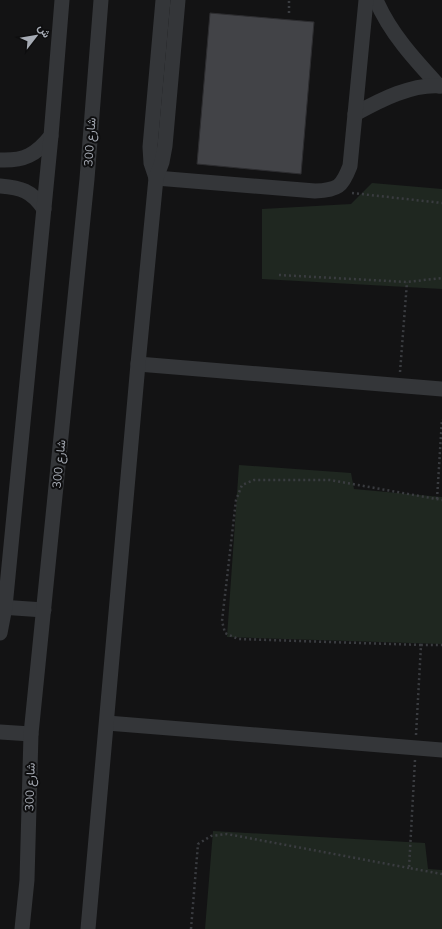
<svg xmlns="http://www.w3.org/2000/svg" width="442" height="929" font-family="Mulish,Vazirmatn,sans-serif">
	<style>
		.green { fill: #1f2720 }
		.building { fill: #424347; stroke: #2d2d30 }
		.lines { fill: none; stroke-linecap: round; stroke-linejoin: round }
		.path { stroke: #3a3c40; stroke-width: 2.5; stroke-dasharray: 2 3; stroke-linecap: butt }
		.minor { stroke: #343639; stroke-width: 15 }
		.labels { text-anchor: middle; stroke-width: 4; stroke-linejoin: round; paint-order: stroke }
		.street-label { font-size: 12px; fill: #a6abb4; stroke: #0e0e0f }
	</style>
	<rect width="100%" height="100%" fill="#131314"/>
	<g class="green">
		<path d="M372,183L442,189V289L262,279V209L351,204Z"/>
		<path d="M239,465L351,473L354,489L442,497V644L227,637Z"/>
		<path d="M213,831L425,843L428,869L442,870V929H205Z"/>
	</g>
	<path class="building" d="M210,13L314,22L301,174L197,164Z"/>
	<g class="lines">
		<g class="path">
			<path d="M289,13V0"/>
			<path d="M352,193L442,203"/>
			<path d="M279,275L407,282L442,278"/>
			<path d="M400,372L407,282"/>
			<path d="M437,499L442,419"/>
			<path d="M421,645L238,639L225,633L222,621L236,500L242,485L254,480H330L442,500"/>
			<path d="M416,735L421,645H442"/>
			<path d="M415,760L409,868L442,874"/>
			<path d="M191,929L198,844L211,836L227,834L409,868"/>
		</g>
		<g class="minor">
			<path d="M376,0C390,33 415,60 439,86"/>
			<path d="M355,114C380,100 413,83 442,86"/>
			<path d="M0,160C24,161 36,155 51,136"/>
			<path d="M156,178L315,191C338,190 342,187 350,166L366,0"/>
			<path d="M156,178L151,163L150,147L163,0"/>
			<path d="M0,186C21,188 31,190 44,209"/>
			<path d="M138,364L442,389"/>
			<path d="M0,607L44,610"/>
			<path d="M0,633L5,607L51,136L62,0"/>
			<path d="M107,723L442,750"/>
			<path d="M0,732L31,734"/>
			<path d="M22,929L27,880L31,734L87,179L101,0"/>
			<path d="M88,929L138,364L156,178L162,162L165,146L178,0"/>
		</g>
	</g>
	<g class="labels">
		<g class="street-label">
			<text transform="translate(90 142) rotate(-86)" y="4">شارع 300</text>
			<text transform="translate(59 464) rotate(-84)" y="4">شارع 300</text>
			<text transform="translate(30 787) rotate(-88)" y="4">شارع 300</text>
		</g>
	</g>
	<g transform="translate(36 36) rotate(59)" stroke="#0e0e0f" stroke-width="3" paint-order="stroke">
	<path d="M0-3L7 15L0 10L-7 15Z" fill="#a6abb4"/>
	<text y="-6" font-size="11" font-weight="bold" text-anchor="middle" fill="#a6abb4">ش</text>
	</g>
</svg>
